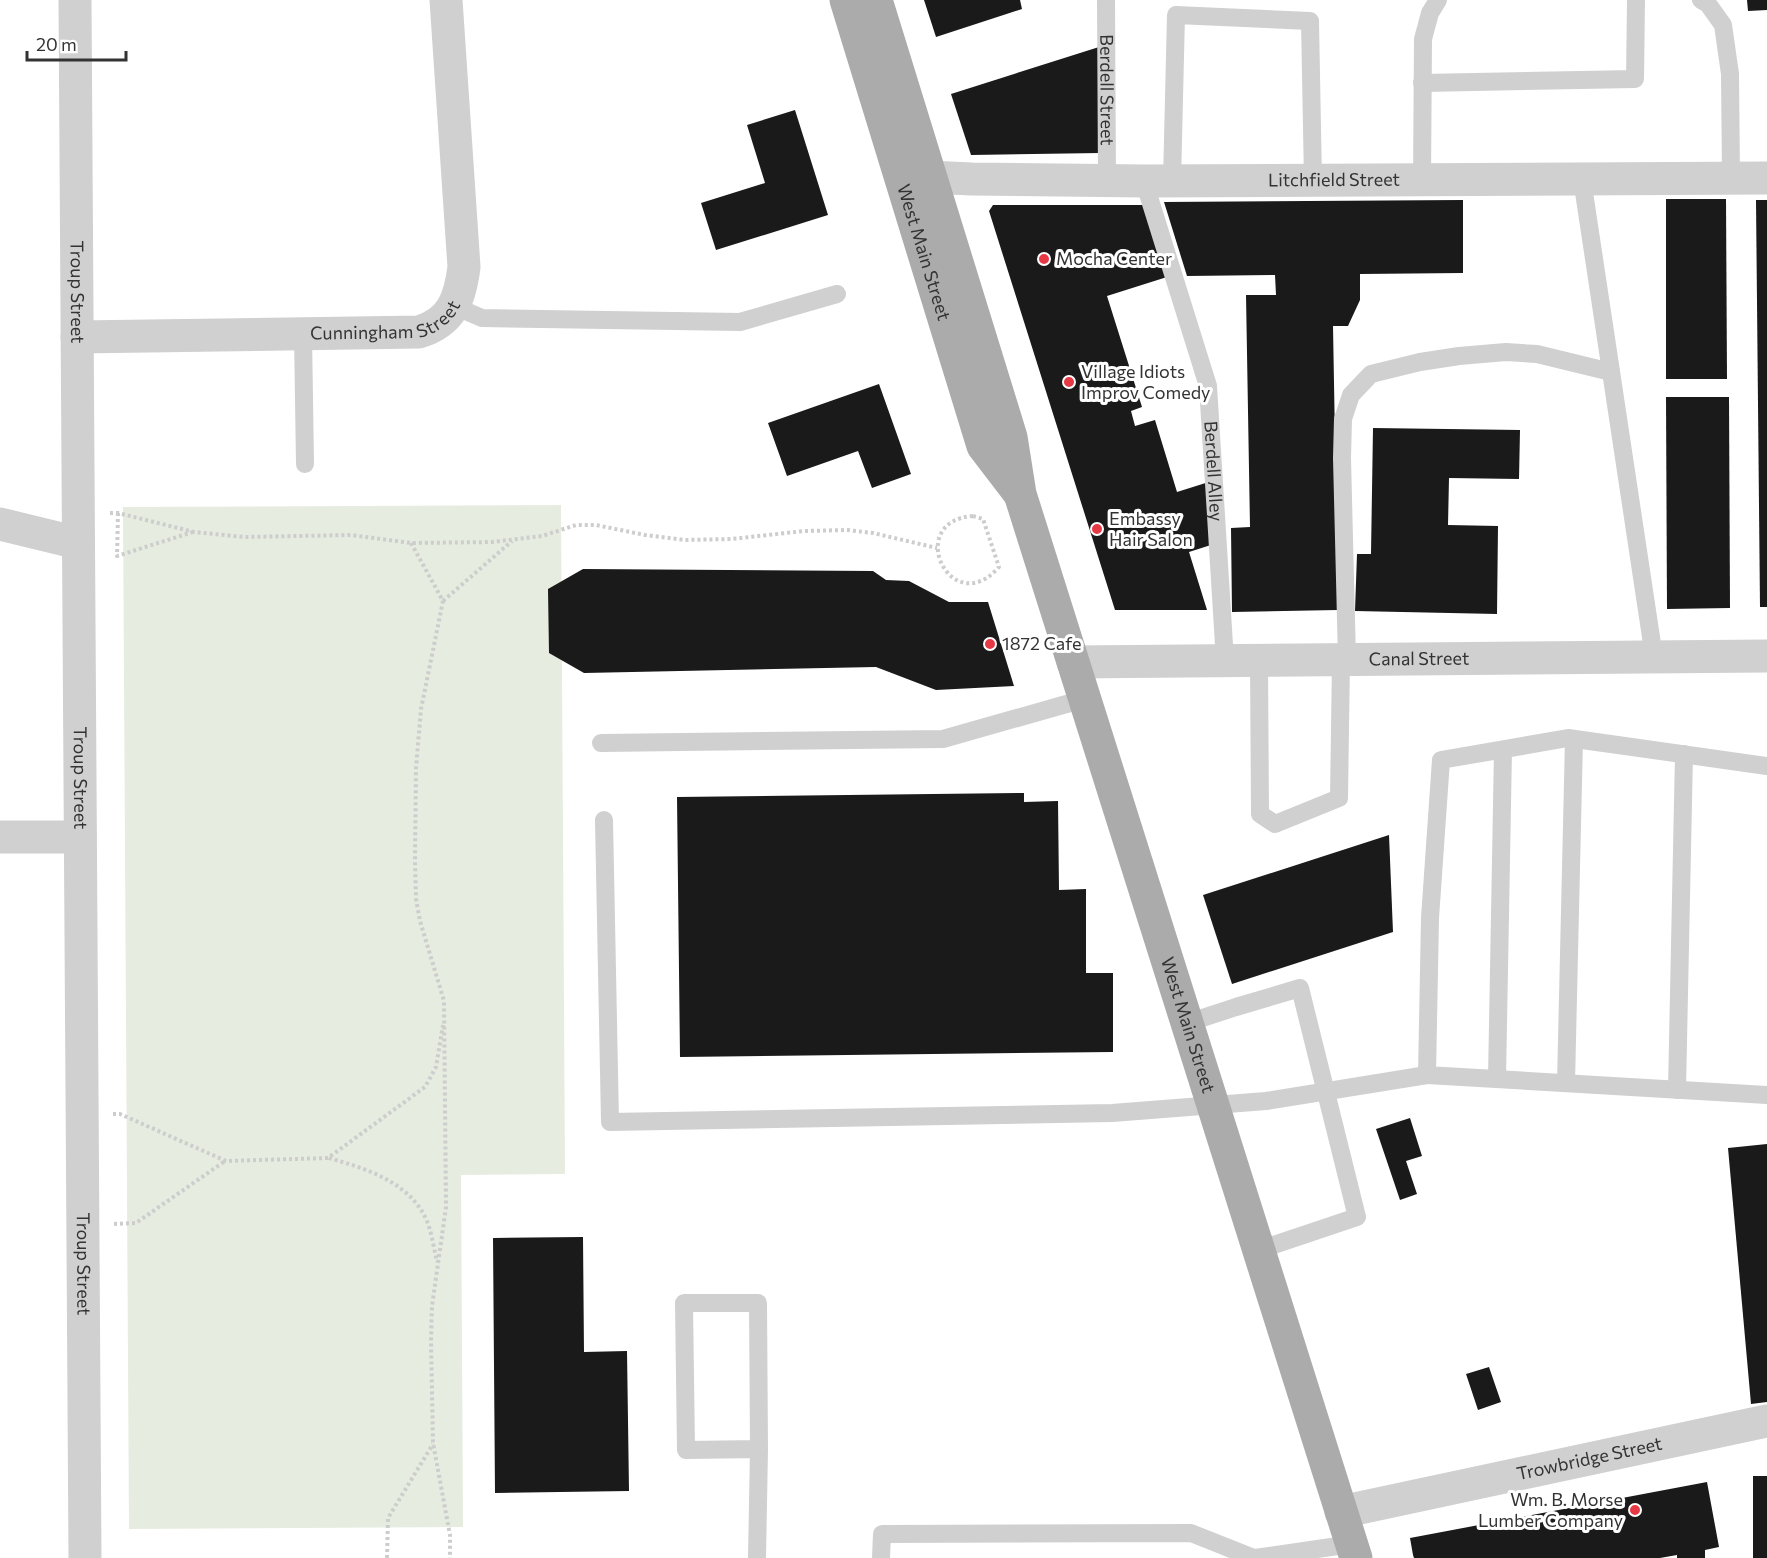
<svg xmlns="http://www.w3.org/2000/svg" width="1767" height="1558" font-family="Commissioner,sans-serif">
	<style>
		.green { fill: #e6ecdf }
		.building { fill: #1a1a1a }
		.lines { fill: none; stroke-linecap: round; stroke-linejoin: round }
		.path { stroke: #cdcdcd; stroke-width: 4; stroke-dasharray: 3 3; stroke-linecap: butt }
		.service { stroke: #d0d0d0; stroke-width: 18 }
		.minor { stroke: #d0d0d0; stroke-width: 33 }
		.primary { stroke: #ababab; stroke-width: 33 }
		.poi-dot { fill: #e63946; stroke: #fff; stroke-width: 2 }
		.labels { text-anchor: middle; stroke-width: 6; stroke-linejoin: round; paint-order: stroke }
		.street-label { font-size: 18px; fill: #333; stroke: #fff }
		.poi-label { font-size: 18px; fill: #333; stroke: #fff; text-anchor: start }
	</style>
	<rect width="100%" height="100%" fill="#fff"/>
	<path class="green" d="M561,505L565,1174L461,1175L463,1527L129,1529L123,507Z"/>
	<g class="building">
		<path d="M924,0H1020L1022,9L936,37Z"/>
		<path d="M1747,0H1767V10L1748,11Z"/>
		<path d="M1099,47L1100,153L971,155L951,94Z"/>
		<path d="M795,110L828,215L716,250L701,203L765,183L747,125Z"/>
		<path d="M1666,199H1726L1727,379H1666Z"/>
		<path d="M1463,200V273L1360,274V300L1348,326H1333L1338,610L1232,612L1231,528L1250,527L1246,295H1276L1275,275L1187,276L1164,202Z"/>
		<path d="M1756,200H1767V607H1760Z"/>
		<path d="M993,205H1144L1167,277L1107,296L1142,407L1131,411L1135,426L1155,420L1177,492L1212,481L1214,544L1189,552L1207,610H1115L989,211Z"/>
		<path d="M879,384L911,474L872,488L858,451L787,476L768,423Z"/>
		<path d="M1666,397H1729L1730,608L1667,609Z"/>
		<path d="M1373,428L1520,430L1519,479L1449,478L1448,525L1498,526L1497,614L1355,611L1357,554H1371Z"/>
		<path d="M583,569L873,571L886,580L909,581L949,602H988L1014,686L936,690L876,667L584,673L549,653L548,589Z"/>
		<path d="M1024,793V802L1058,801L1059,890L1086,889V973H1113V1052L680,1057L677,797Z"/>
		<path d="M1389,835L1393,932L1232,984L1203,895Z"/>
		<path d="M1410,1118L1422,1156L1406,1161L1417,1194L1400,1200L1376,1129Z"/>
		<path d="M1767,1144V1402L1751,1404L1728,1148Z"/>
		<path d="M583,1237L584,1352L627,1351L629,1491L495,1493L493,1238Z"/>
		<path d="M1489,1367L1501,1402L1478,1410L1466,1374Z"/>
		<rect x="1753" y="1476" width="14" height="82"/>
		<path d="M1707,1482L1719,1547L1705,1550V1558H1677V1555L1660,1558H1414L1413,1555L1410,1538Z"/>
	</g>
	<g class="lines">
		<g class="path">
			<path d="M110,513H118L194,532L244,537L351,535L411,543L492,542L542,536L576,525H596L645,535L685,540L732,539L804,531L847,530L873,533L937,548"/>
			<path d="M118,513L117,556L193,532"/>
			<path d="M973,516L983,519L999,567C951,622 903,521 973,516Z"/>
			<path d="M411,543L443,601L421,709L416,768L415,859L416,899L420,921L444,1001L446,1207L432,1306L431,1340L433,1443L450,1535V1558"/>
			<path d="M443,601L512,541"/>
			<path d="M113,1114H120L226,1161L328,1158L425,1087L436,1067L443,1025"/>
			<path d="M329,1158C367,1169 410,1182 427,1221C432,1234 434,1249 437,1262"/>
			<path d="M114,1224L136,1223L225,1161"/>
			<path d="M387,1558L388,1518L433,1444"/>
		</g>
		<g class="service">
			<path id="s1" d="M1106,0L1107,181"/>
			<path d="M1701,0L1708,4L1723,25L1730,74L1731,178"/>
			<path d="M1422,83L1635,79L1636,0"/>
			<path d="M1582,179L1654,657"/>
			<path d="M1422,180L1423,39L1430,13L1438,0"/>
			<path id="s2" d="M1144,181L1208,386L1225,661"/>
			<path d="M1172,181L1176,15L1310,21L1313,181"/>
			<path d="M454,306L482,318L740,322L837,294"/>
			<path d="M303,334L305,464"/>
			<path d="M1347,660L1342,458L1343,419L1351,395L1371,374L1420,362L1459,356L1506,352L1537,354L1611,372"/>
			<path d="M1259,661L1260,814L1275,824L1339,798L1341,660"/>
			<path d="M601,743L943,739L1084,699"/>
			<path d="M1767,766L1568,738L1441,760L1430,918L1427,1075L1767,1095"/>
			<path d="M604,820L610,1122L1112,1113L1266,1101L1427,1075"/>
			<path d="M1187,1023L1236,1007L1300,988L1357,1217L1259,1250"/>
			<path d="M1497,1079L1503,750"/>
			<path d="M1566,1083L1574,739"/>
			<path d="M1677,1090L1684,754"/>
			<path d="M757,1558L759,1449L758,1303H684L686,1450L759,1449"/>
			<path d="M881,1558L882,1534L1191,1533L1254,1558"/>
			<path d="M1255,1558L1352,1544"/>
		</g>
		<g class="minor">
			<path id="s3" d="M75,0L85,1558"/>
			<path id="s4" d="M905,176L972,179L1144,181L1767,178"/>
			<path id="s5" d="M77,337L419,332C452,322 460,299 464,267L446,0"/>
			<path d="M0,524L78,543"/>
			<path id="s6" d="M1073,662L1767,656"/>
			<path d="M0,837H80"/>
			<path id="s7" d="M1341,1512L1767,1421"/>
		</g>
		<g class="primary">
			<path id="s8" d="M846,0L983,446L1019,493"/>
			<path id="s9" d="M876,0L1011,437L1020,494L1356,1558"/>
		</g>
	</g>
	<g class="poi-dot">
		<circle cx="1044" cy="259" r="6"/>
		<circle cx="1069" cy="382" r="6"/>
		<circle cx="1097" cy="529" r="6"/>
		<circle cx="990" cy="644" r="6"/>
		<circle cx="1635" cy="1510" r="6"/>
	</g>
	<g class="labels">
		<g class="street-label">
			<text dy="6" stroke="none"><textPath href="#s1" startOffset="90">Berdell Street</textPath></text>
			<text dy="6" stroke="none"><textPath href="#s4" startOffset="429">Litchfield Street</textPath></text>
			<text dy="6" stroke="none"><textPath href="#s8" startOffset="264">West Main Street</textPath></text>
			<text dy="6" stroke="none"><textPath href="#s3" startOffset="292">Troup Street</textPath></text>
			<text dy="6" stroke="none"><textPath href="#s5" startOffset="312">Cunningham Street</textPath></text>
			<text dy="6" stroke="none"><textPath href="#s2" startOffset="300">Berdell Alley</textPath></text>
			<text dy="6" stroke="none"><textPath href="#s6" startOffset="346">Canal Street</textPath></text>
			<text dy="6" stroke="none"><textPath href="#s3" startOffset="778">Troup Street</textPath></text>
			<text dy="6" stroke="none"><textPath href="#s9" startOffset="1072">West Main Street</textPath></text>
			<text dy="6" stroke="none"><textPath href="#s3" startOffset="1264">Troup Street</textPath></text>
			<text dy="6" stroke="none"><textPath href="#s7" startOffset="254">Trowbridge Street</textPath></text>
		</g>
		<g class="poi-label">
			<text x="1056" y="265">Mocha Center</text>
			<text x="1081" y="378">Village Idiots<tspan x="1081" dy="21">Improv Comedy</tspan></text>
			<text x="1109" y="525">Embassy<tspan x="1109" dy="21">Hair Salon</tspan></text>
			<text x="1002" y="650">1872 Cafe</text>
			<text x="1623" y="1506" text-anchor="end">Wm. B. Morse<tspan x="1623" dy="21">Lumber Company</tspan></text>
		</g>
	</g>
	<path d="M27 51v9h99v-9" fill="none" stroke="#333333" stroke-width="3"/>
	<text x="36" y="51" font-size="18" fill="#333333" stroke="#ffffff" stroke-width="4.5" paint-order="stroke">20 m</text>
</svg>
